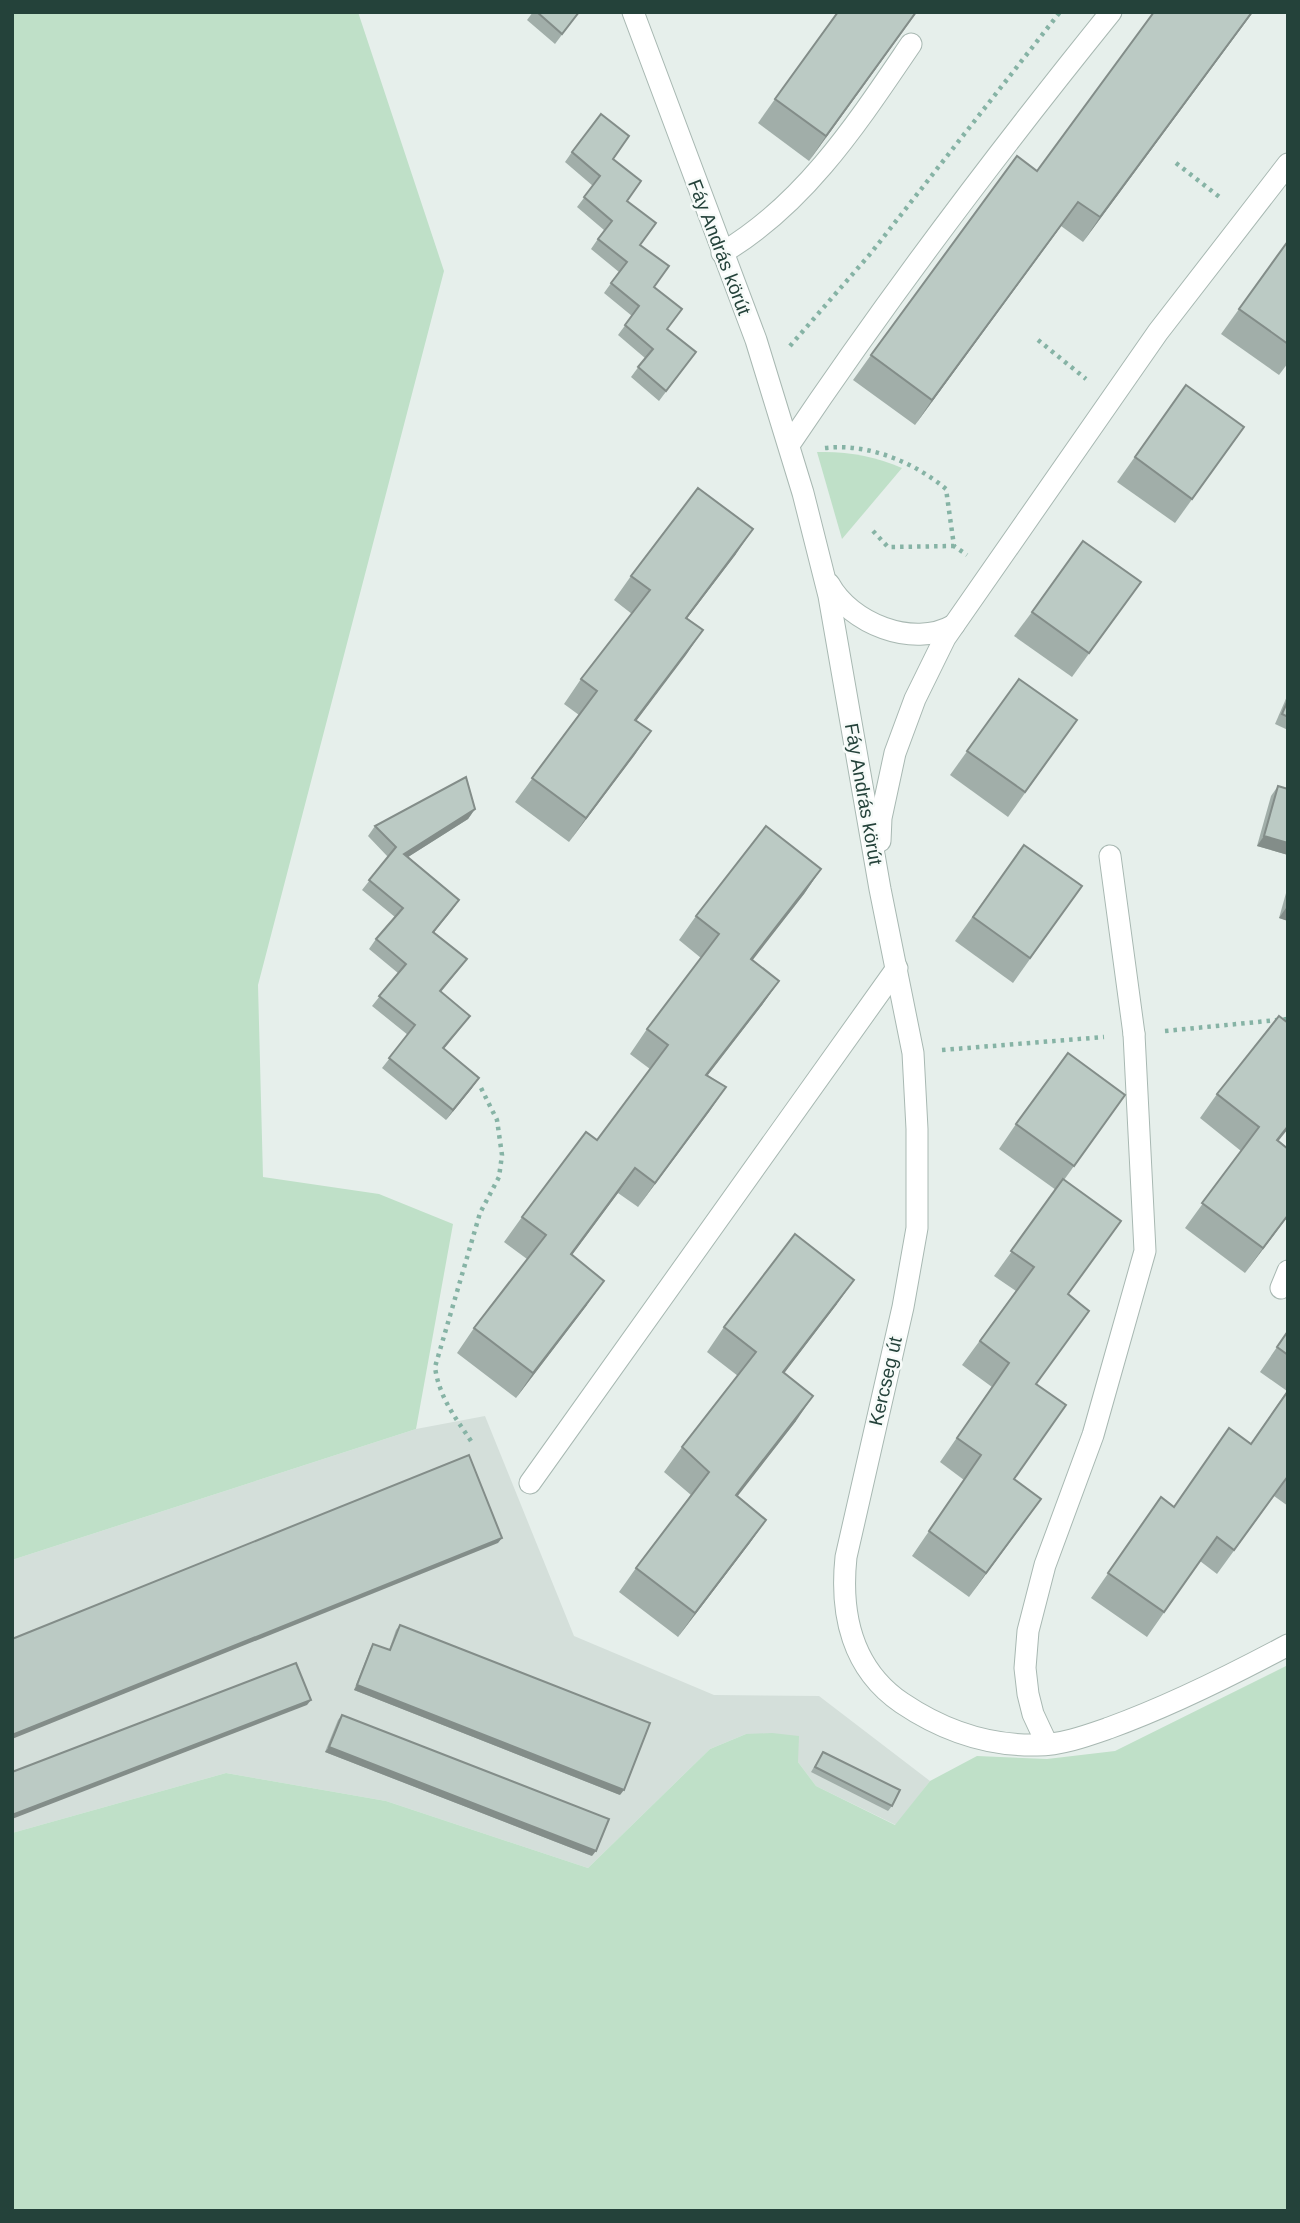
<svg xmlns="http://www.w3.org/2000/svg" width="1300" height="2223" font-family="Arial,sans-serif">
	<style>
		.built { fill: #d4dfda }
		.green { fill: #bfe0c8 }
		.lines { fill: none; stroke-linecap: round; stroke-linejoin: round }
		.service-casing { stroke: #a8b8b2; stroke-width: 23 }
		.minor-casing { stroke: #a8b8b2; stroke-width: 23 }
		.path { stroke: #86b3a5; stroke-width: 4.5; stroke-dasharray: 3.5 5; stroke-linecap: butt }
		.service { stroke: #fff; stroke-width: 21 }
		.minor { stroke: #fff; stroke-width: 21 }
		.wall { fill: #a1aea9 }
		.shaded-wall { fill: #838d89 }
		.building { fill: #bbcac4; stroke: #838d89; stroke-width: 2 }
		.labels { text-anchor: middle; stroke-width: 5; stroke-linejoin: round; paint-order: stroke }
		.street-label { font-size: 19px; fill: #24423a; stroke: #f7fbf9 }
	</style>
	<rect width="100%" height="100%" fill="#e6efeb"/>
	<path class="built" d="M485,1416L574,1636L714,1695L819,1696L930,1781L896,1825L816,1786L798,1762L746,1734L710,1749L588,1868L386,1801L226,1773L12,1833V1560L416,1429Z"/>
	<g class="green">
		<path d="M12,12H358L444,271L258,985L263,1177L379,1194L453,1224L416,1429L12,1560Z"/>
		<path d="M817,452C847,451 875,456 902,468L842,539Z"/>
		<path d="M1288,1665V2211H12V1833L226,1773L386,1801L588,1868L710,1749L746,1734L772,1733L799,1736L798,1762L816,1786L895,1825L930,1781L977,1756L1047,1759L1115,1751Z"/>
	</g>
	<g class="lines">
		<defs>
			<g id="service">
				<path d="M722,253C805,204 858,122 911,44"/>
				<path d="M789,445C889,296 998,152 1111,12"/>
				<path d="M1110,856L1134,1034"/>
				<path d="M530,1483L897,968"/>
			</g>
			<g id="minor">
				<path d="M633,12L756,340L803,493L829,596L880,889L913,1053L917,1129V1228L903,1307L846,1557C840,1614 852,1669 902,1703C942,1730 988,1746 1037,1745C1061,1745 1086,1736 1109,1728C1170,1706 1230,1676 1288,1645"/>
				<path d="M829,584C850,623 913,649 954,625"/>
				<path d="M880,841L881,818L895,753L915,699L945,638L1158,332L1288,164"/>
				<path d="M1281,1288L1288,1271"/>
				<path d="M1047,1744L1033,1714L1028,1694L1025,1668L1028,1631L1045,1565L1093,1435L1145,1251L1134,1034"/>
			</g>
		</defs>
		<use href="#service" class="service-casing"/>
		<use href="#minor" class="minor-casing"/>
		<g class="path">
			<path d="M1176,163L1222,199"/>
			<path d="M1038,340L1086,379"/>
			<path d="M790,346L871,253L1060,12"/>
			<path d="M825,448C868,443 914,462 946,489L954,546L967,555"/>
			<path d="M873,531L888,547L954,546"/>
			<path d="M1165,1031L1288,1019"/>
			<path d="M942,1050L1104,1037"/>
			<path d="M471,1441C455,1417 439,1397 435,1367L480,1213L499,1177L502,1155L497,1120L479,1084"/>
		</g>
		<use href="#service" class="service"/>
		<use href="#minor" class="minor"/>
	</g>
	<g class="wall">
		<path d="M533,12H579L555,44L527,20Z"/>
		<path d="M917,12L809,161L758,123L775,99Z"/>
		<path d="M1154,12H1253L1083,242L1061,226L915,425L853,380L871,355L1037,171Z"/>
		<path d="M572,152L613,159L627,201L640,245L667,330L696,352L659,401L631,377L645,358L618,335L632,316L604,293L619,272L591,249L604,230L577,207L593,186L565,162Z"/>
		<path d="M1288,241V363L1279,375L1221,334Z"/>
		<path d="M1186,385L1244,427L1175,523L1117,482Z"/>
		<path d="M736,554L687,618L703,630L636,721L651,731L569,842L515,802L579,715L564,704L581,679L632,614L614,600L631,576Z"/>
		<path d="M1141,582L1072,677L1014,636L1032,612Z"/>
		<path d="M1019,679L1077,720L1008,817L950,775Z"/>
		<path d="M1288,694V730L1275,724Z"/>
		<path d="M1278,786L1288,789V855L1257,846L1271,796Z"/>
		<path d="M475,809L468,819L408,857L459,900L434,932L467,959L441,992L470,1016L444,1049L472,1088L446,1120L382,1068L408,1035L372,1006L398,973L369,949L376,939L395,917L362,890L388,857L368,836L375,826Z"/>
		<path d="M1024,845L1082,886L1013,983L955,941Z"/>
		<path d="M821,869L804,894L752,960L779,981L762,1005L708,1075L726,1087L638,1207L618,1193L572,1255L587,1305L516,1398L457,1353L474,1328L527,1259L504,1242L522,1217L597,1140L650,1069L630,1054L647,1029L701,958L679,940L696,916Z"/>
		<path d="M1288,886V921L1279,918Z"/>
		<path d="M1217,1094L1288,1149V1216L1245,1273L1185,1228L1241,1151L1200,1118Z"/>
		<path d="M1125,1095L1064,1180L1068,1294L1037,1384L1014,1479L1041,1499L969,1597L912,1556L964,1480L940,1462L992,1387L962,1365L1016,1291L994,1276L1056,1190L999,1149L1016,1124Z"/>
		<path d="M837,1304L784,1373L796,1421L737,1496L766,1520L749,1544L678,1637L619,1592L636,1568L691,1495L664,1472L682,1447L738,1376L707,1352L724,1327Z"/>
		<path d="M1288,1331V1506L1274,1496L1217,1574L1200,1561L1147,1637L1091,1598L1161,1497L1174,1507L1251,1444L1287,1391L1260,1372Z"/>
		<path d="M400,1625L620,1795L354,1690L370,1649L373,1644L389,1650L396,1630Z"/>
		<path d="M342,1715L592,1856L325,1752L338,1720Z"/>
		<path d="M823,1752L892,1806L888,1811L811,1772Z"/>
	</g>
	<g class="shaded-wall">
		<path d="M917,12L809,161L826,136Z"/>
		<path d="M1252,12H1253L1083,242L1100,217Z"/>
		<path d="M1078,202L1061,226L915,425L932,400Z"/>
		<path d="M753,529L736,554L669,642L686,618Z"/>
		<path d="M703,630L686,655L618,745L635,720Z"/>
		<path d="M651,731L634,756L569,842L586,818Z"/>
		<path d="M475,809L468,819L397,864L404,854Z"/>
		<path d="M1264,836L1288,843V855L1257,846Z"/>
		<path d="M821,869L804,894L734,984L751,959Z"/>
		<path d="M459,900L452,910L426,942L433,932Z"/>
		<path d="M1286,908L1288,909V921L1279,918Z"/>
		<path d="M779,981L762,1005L689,1099L706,1075Z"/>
		<path d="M479,1078L472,1088L446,1120L453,1110Z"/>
		<path d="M726,1087L709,1112L638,1207L655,1183Z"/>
		<path d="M1288,1126V1129L1259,1165L1277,1140Z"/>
		<path d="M635,1168L618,1193L554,1279L571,1254Z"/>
		<path d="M1288,1215V1216L1245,1273L1263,1248Z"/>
		<path d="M854,1280L837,1304L766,1397L783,1372Z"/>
		<path d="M604,1281L587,1305L516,1398L533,1373Z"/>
		<path d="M813,1396L796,1421L719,1520L736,1495Z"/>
		<path d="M1041,1499L1024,1523L969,1597L986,1573Z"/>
		<path d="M766,1520L749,1544L678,1637L695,1613Z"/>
		<path d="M502,1538L498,1543L12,1739V1735Z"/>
		<path d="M357,1685L624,1790L620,1795L354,1690Z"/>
		<path d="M311,1700L307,1705L12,1819V1815Z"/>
		<path d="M329,1747L596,1851L592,1856L325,1752Z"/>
	</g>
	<g class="building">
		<path d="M537,12H579L562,34Z"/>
		<path d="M838,12H916L826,136L775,99Z"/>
		<path d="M1154,12H1252L1100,217L1078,202L932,400L871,355L1017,156L1037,171Z"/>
		<path d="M601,114L629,136L613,159L641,181L627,201L656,223L640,245L669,266L654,287L682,309L667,329L696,352L666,391L638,367L653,349L625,325L639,306L611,283L627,262L598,239L612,221L584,197L600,176L572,152Z"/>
		<path d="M1288,241V344L1239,309Z"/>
		<path d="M1186,385L1244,427L1192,499L1135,457Z"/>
		<path d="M698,488L753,529L686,618L703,630L635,720L651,731L586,818L532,778L597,691L581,679L650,590L631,576Z"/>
		<path d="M1083,541L1141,582L1089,653L1032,612Z"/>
		<path d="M1019,679L1077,720L1025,792L967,751Z"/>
		<path d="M1288,700V717L1282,714Z"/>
		<path d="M466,777L475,809L404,854L459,900L433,932L467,959L440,991L470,1016L443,1048L479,1078L453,1110L389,1058L415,1025L379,996L406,964L376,939L403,908L369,880L396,847L375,826Z"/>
		<path d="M1278,786L1288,789V843L1264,836Z"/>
		<path d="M766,826L821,869L751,959L779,981L706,1075L726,1087L655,1183L635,1168L571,1254L604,1281L533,1373L474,1328L546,1235L522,1217L586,1132L597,1140L668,1045L647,1029L719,934L696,916Z"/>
		<path d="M1024,845L1082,886L1030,958L973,917Z"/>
		<path d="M1279,1016L1288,1023V1126L1277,1140L1288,1149V1215L1263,1248L1202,1203L1259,1127L1217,1094Z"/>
		<path d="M1068,1053L1125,1095L1074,1166L1016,1124Z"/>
		<path d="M1063,1179L1121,1221L1068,1294L1089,1311L1036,1384L1066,1405L1014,1479L1041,1499L986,1573L929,1531L981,1455L957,1438L1009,1363L980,1341L1034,1267L1011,1251Z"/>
		<path d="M795,1234L854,1280L783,1372L813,1396L736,1495L766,1520L695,1613L636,1568L709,1472L682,1447L756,1352L724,1327Z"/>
		<path d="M1288,1331V1355L1277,1347Z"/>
		<path d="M1288,1391V1476L1234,1550L1217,1537L1164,1612L1108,1573L1161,1497L1174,1507L1229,1428L1251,1444Z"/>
		<path d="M469,1455L502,1538L12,1735V1639Z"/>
		<path d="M400,1625L650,1723L624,1790L357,1685L373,1644L390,1650Z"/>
		<path d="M296,1663L311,1700L12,1815V1772Z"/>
		<path d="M342,1715L609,1819L596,1851L329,1747Z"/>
		<path d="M823,1752L900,1790L892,1806L815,1767Z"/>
	</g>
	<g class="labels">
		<g class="street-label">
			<text transform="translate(720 247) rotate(69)" y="7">Fáy András körút</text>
			<text transform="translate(864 794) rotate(80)" y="7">Fáy András körút</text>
			<text transform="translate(885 1381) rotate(-77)" y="7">Kercseg út</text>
		</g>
	</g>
	<rect width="1300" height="2223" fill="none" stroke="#24423a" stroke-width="28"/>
</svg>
